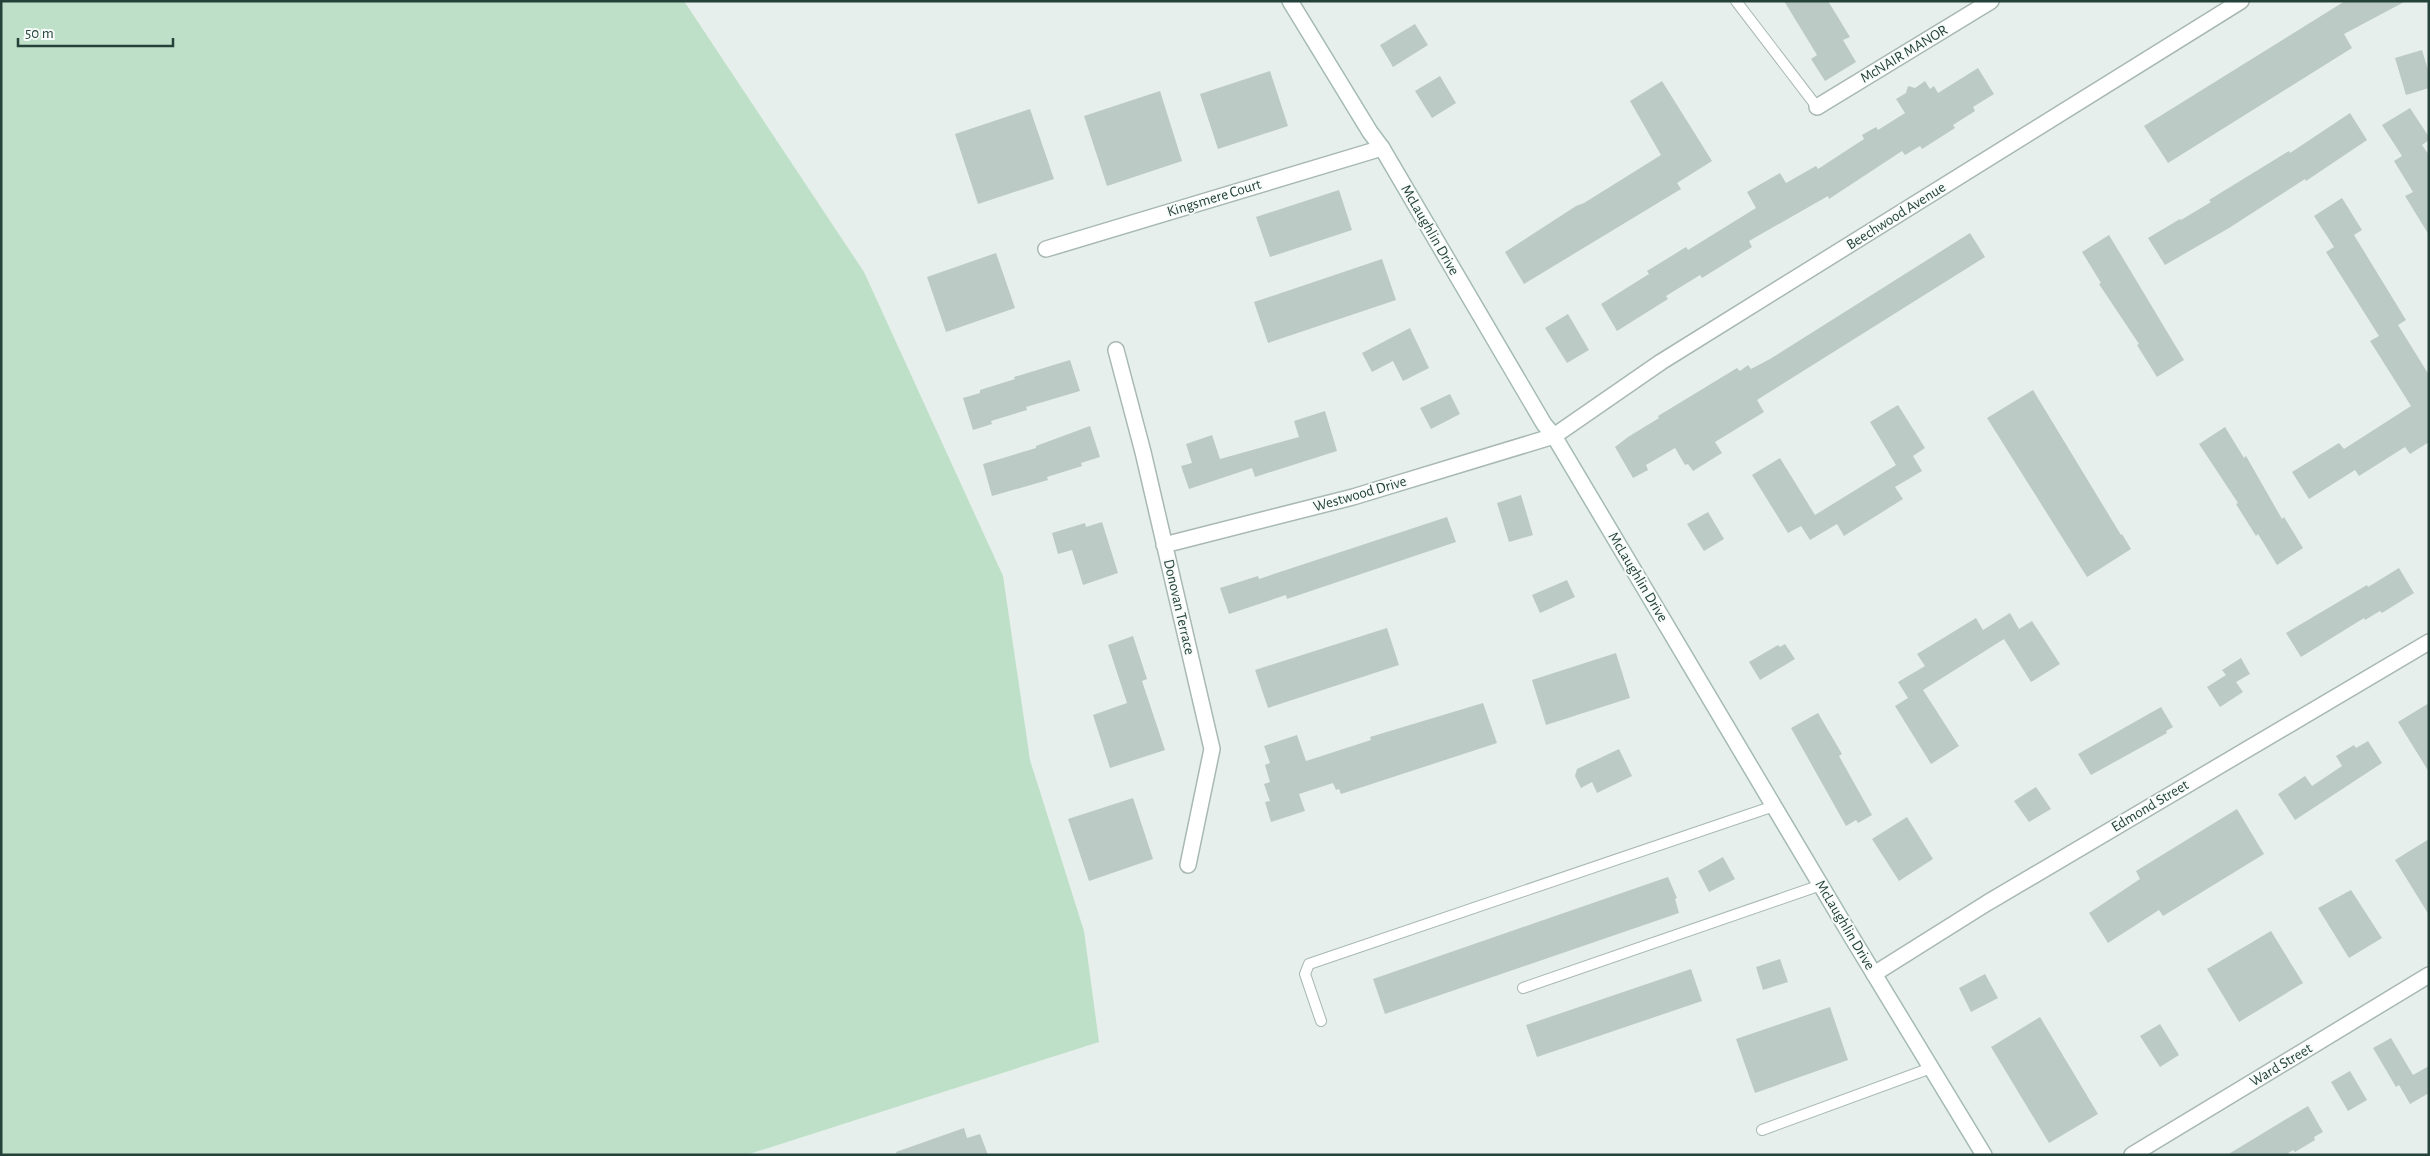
<svg xmlns="http://www.w3.org/2000/svg" width="2430" height="1156" viewBox="0 0 2430 1156" font-family="'Alegreya Sans',sans-serif">
  <style>
    .green { fill: #bfe0c8 }
    .building { fill: #bbcac4 }
    .lines { fill: none; stroke-linecap: round; stroke-linejoin: round }
    .service-casing { stroke: #a8b8b2; stroke-width: 12 }
    .minor-casing { stroke: #a8b8b2; stroke-width: 18 }
    .secondary-casing { stroke: #a4bbb3; stroke-width: 18 }
    .service { stroke: #fff; stroke-width: 10 }
    .minor { stroke: #fff; stroke-width: 15 }
    .secondary { stroke: #fff; stroke-width: 15 }
    .labels { text-anchor: middle; dominant-baseline: central; stroke-width: 4; stroke-linejoin: round; paint-order: stroke }
    .street-label { font-size: 15px; fill: #24423a; stroke: #f7fbf9 }
  </style>
  <rect width="100%" height="100%" fill="#e6efeb"/>
  <path class="green" d="M1,1H684L864,272L1003,576L1030,760L1084,931L1099,1042L746,1155H1Z"/>
  <path class="building" d="M1784,1H1828L1850,37L1843,40L1856,62L1825,81L1811,59L1817,55Z
    M2345,1H2406L2344,34L2352,48L2168,163L2144,126Z
    M1415,24L1428,45L1393,67L1380,45Z
    M2422,50L2429,73V88L2406,95L2395,58Z
    M1978,68L1994,94L1973,107L1975,111L1953,125L1955,128L1922,149L1920,146L1905,155L1902,151L1829,199L1828,196L1749,241L1752,247L1702,278L1700,275L1666,296L1668,299L1617,331L1601,304L1649,274L1647,271L1686,247L1688,250L1756,208L1747,192L1780,173L1786,183L1816,166L1818,169L1864,139L1862,135L1876,127L1878,130L1905,113L1896,99L1906,93L1908,86L1915,88L1925,81L1930,89L1934,86L1938,93Z
    M1270,71L1288,126L1218,149L1200,94Z
    M1440,76L1456,103L1432,118L1415,91Z
    M1662,81L1712,161L1677,183L1681,189L1524,284L1505,252L1576,206L1584,203L1661,155L1630,101Z
    M1160,91L1182,161L1107,186L1084,116Z
    M2410,108L2429,137V140L2422,145L2429,155V235L2405,196L2413,192L2394,161L2402,156L2382,125Z
    M1030,109L1054,179L978,204L955,134Z
    M2350,113L2367,140L2306,181L2305,179L2229,228L2165,265L2148,238L2180,219L2181,220L2211,202L2209,200L2289,151L2290,153Z
    M1339,190L1352,230L1270,257L1256,217Z
    M2342,198L2362,230L2354,235L2406,320L2398,325L2429,375V442L2410,454L2405,447L2359,476L2355,470L2309,499L2292,472L2339,443L2344,449L2411,406L2370,341L2379,336L2326,252L2334,247L2314,216Z
    M1970,233L1985,257L1757,400L1764,412L1715,442L1722,453L1693,471L1688,464L1685,465L1675,448L1646,465L1648,470L1633,478L1615,447L1628,437L1659,418L1658,416L1737,368L1740,371L1748,365L1751,369L1770,359Z
    M2109,235L2184,360L2157,377L2137,345L2139,344L2099,284L2101,283L2082,252Z
    M996,253L1015,308L946,332L927,277Z
    M1382,259L1396,300L1268,343L1254,302Z
    M1568,314L1589,350L1567,363L1545,328Z
    M1410,328L1429,368L1403,381L1393,361L1372,372L1362,353Z
    M1070,360L1080,391L1026,407L1027,410L991,421L992,424L973,430L963,398L980,393V390L1015,379L1014,377Z
    M2033,390L2121,535L2122,534L2131,549L2087,577L1987,418Z
    M1450,394L1460,414L1431,429L1420,408Z
    M1898,405L1925,448L1913,456L1922,471L1895,487L1903,499L1844,536L1837,524L1810,540L1801,526L1788,533L1752,475L1780,458L1815,515L1896,465L1870,422Z
    M1325,411L1337,451L1255,477L1252,468L1189,489L1181,466L1192,463L1186,444L1212,435L1220,459L1299,437L1294,421Z
    M1090,426L1100,457L1081,463L1082,466L1047,477L1048,480L992,496L983,464L1036,448V446Z
    M2225,427L2244,458L2246,456L2282,519L2284,517L2303,548L2277,565L2258,534L2256,536L2236,504L2238,503L2199,444Z
    M1521,495L1533,535L1509,542L1497,503Z
    M1708,512L1724,539L1704,551L1687,524Z
    M1447,517L1456,542L1287,599L1286,595L1229,614L1220,588L1258,576L1259,579Z
    M1102,522L1118,573L1083,585L1072,550L1058,554L1052,533L1085,523L1086,527Z
    M2399,568L2414,593L2382,613L2380,611L2365,620L2364,618L2301,657L2286,633L2367,585L2368,587Z
    M1567,580L1575,597L1540,613L1532,595Z
    M2010,613L2019,629L2032,621L2060,664L2031,682L2004,639L1923,690L1959,746L1931,764L1895,706L1908,698L1898,682L1925,666L1917,654L1976,618L1983,630Z
    M1387,628L1399,665L1268,708L1255,670Z
    M1133,636L1147,679L1142,681L1165,750L1110,768L1093,715L1127,703L1108,645Z
    M1785,644L1795,659L1760,680L1749,662L1778,645L1780,647Z
    M1616,653L1630,698L1546,725L1532,680Z
    M2241,658L2250,674L2236,682L2243,692L2220,707L2207,687L2226,675L2222,670Z
    M1483,703L1497,743L1341,794L1339,789L1336,790L1333,783L1299,794L1305,811L1271,822L1265,802L1270,801L1264,784L1270,782L1265,765L1270,763L1264,746L1297,735L1306,761L1371,740L1370,737Z
    M2429,703V772L2398,722Z
    M2161,707L2173,727L2166,731L2167,733L2091,775L2078,754Z
    M1818,713L1842,754L1839,756L1872,815L1858,823L1856,820L1846,826L1791,728Z
    M2368,741L2382,763L2295,820L2278,794L2305,776L2312,786L2342,766L2336,756L2354,745L2356,748Z
    M1619,749L1632,776L1597,793L1592,782L1581,788L1575,776L1577,769Z
    M2036,787L2051,809L2029,822L2014,801Z
    M1133,798L1153,859L1089,881L1068,819Z
    M2237,809L2264,854L2163,916L2159,910L2108,943L2089,913L2140,879L2136,871Z
    M1907,817L1933,859L1899,881L1872,839Z
    M2429,839V915L2395,860Z
    M1723,857L1735,879L1709,892L1698,871Z
    M1668,877L1677,898L1675,899L1679,913L1385,1014L1373,979Z
    M2351,890L2382,938L2349,958L2318,908Z
    M2271,931L2303,983L2239,1022L2207,969Z
    M1780,959L1788,982L1763,990L1756,967Z
    M1691,969L1702,1001L1537,1057L1526,1025Z
    M1985,974L1998,998L1971,1012L1959,988Z
    M1830,1007L1848,1060L1755,1093L1736,1039Z
    M2040,1017L2098,1114L2049,1143L1991,1047Z
    M2160,1024L2179,1055L2160,1067L2140,1036Z
    M2391,1038L2413,1075L2429,1066V1093L2410,1104L2399,1085L2396,1087L2373,1048Z
    M2350,1071L2367,1100L2348,1111L2331,1082Z
    M2308,1106L2323,1132L2314,1137L2315,1140L2295,1152L2293,1150L2285,1155H2227Z
    M964,1128L967,1138L980,1134L988,1155H897L896,1152Z"/>
  <g class="lines">
    <g class="service-casing">
      <path id="service" d="M1736,1L1817,107
        M1523,988L1821,885
        M1321,1021L1305,974L1309,964L1774,806
        M1762,1130L1931,1068"/>
    </g>
    <g class="minor-casing">
      <path id="minor" d="M1817,107L1991,1
        M1046,249L1382,148
        M1116,350L1143,452L1212,749L1188,865
        M1164,545L1353,497L1554,436L1661,362L2241,1
        M1874,974L1987,903L2429,642
        M2132,1155L2429,975"/>
    </g>
    <g class="secondary-casing">
      <path id="secondary" d="M1290,1L1370,132L1382,148L1544,424L1554,436L1848,931L1984,1155"/>
    </g>
    <use href="#service" class="service"/>
    <use href="#minor" class="minor"/>
    <use href="#secondary" class="secondary"/>
  </g>
  <g class="labels">
    <g class="street-label">
      <text transform="translate(1904 54) rotate(-31)">McNAIR MANOR</text>
      <text transform="translate(1214 198) rotate(-17)">Kingsmere Court</text>
      <text transform="translate(1896 216) rotate(-32)">Beechwood Avenue</text>
      <text transform="translate(1430 230) rotate(60)">McLaughlin Drive</text>
      <text transform="translate(1360 494) rotate(-16)">Westwood Drive</text>
      <text transform="translate(1638 577) rotate(59)">McLaughlin Drive</text>
      <text transform="translate(1179 607) rotate(77)">Donovan Terrace</text>
      <text transform="translate(2150 806) rotate(-31)">Edmond Street</text>
      <text transform="translate(1845 925) rotate(59)">McLaughlin Drive</text>
      <text transform="translate(2281 1065) rotate(-31)">Ward Street</text>
    </g>
  </g>
  <rect width="2430" height="1156" fill="none" stroke="#24423a" stroke-width="5"/>
  <path d="M18 38v8h155v-8" fill="none" stroke="#24423a" stroke-width="2.5"/>
  <text x="25" y="38" font-size="15" fill="#24423a" stroke="#f7fbf9" stroke-width="4" paint-order="stroke">50 m</text>
</svg>
